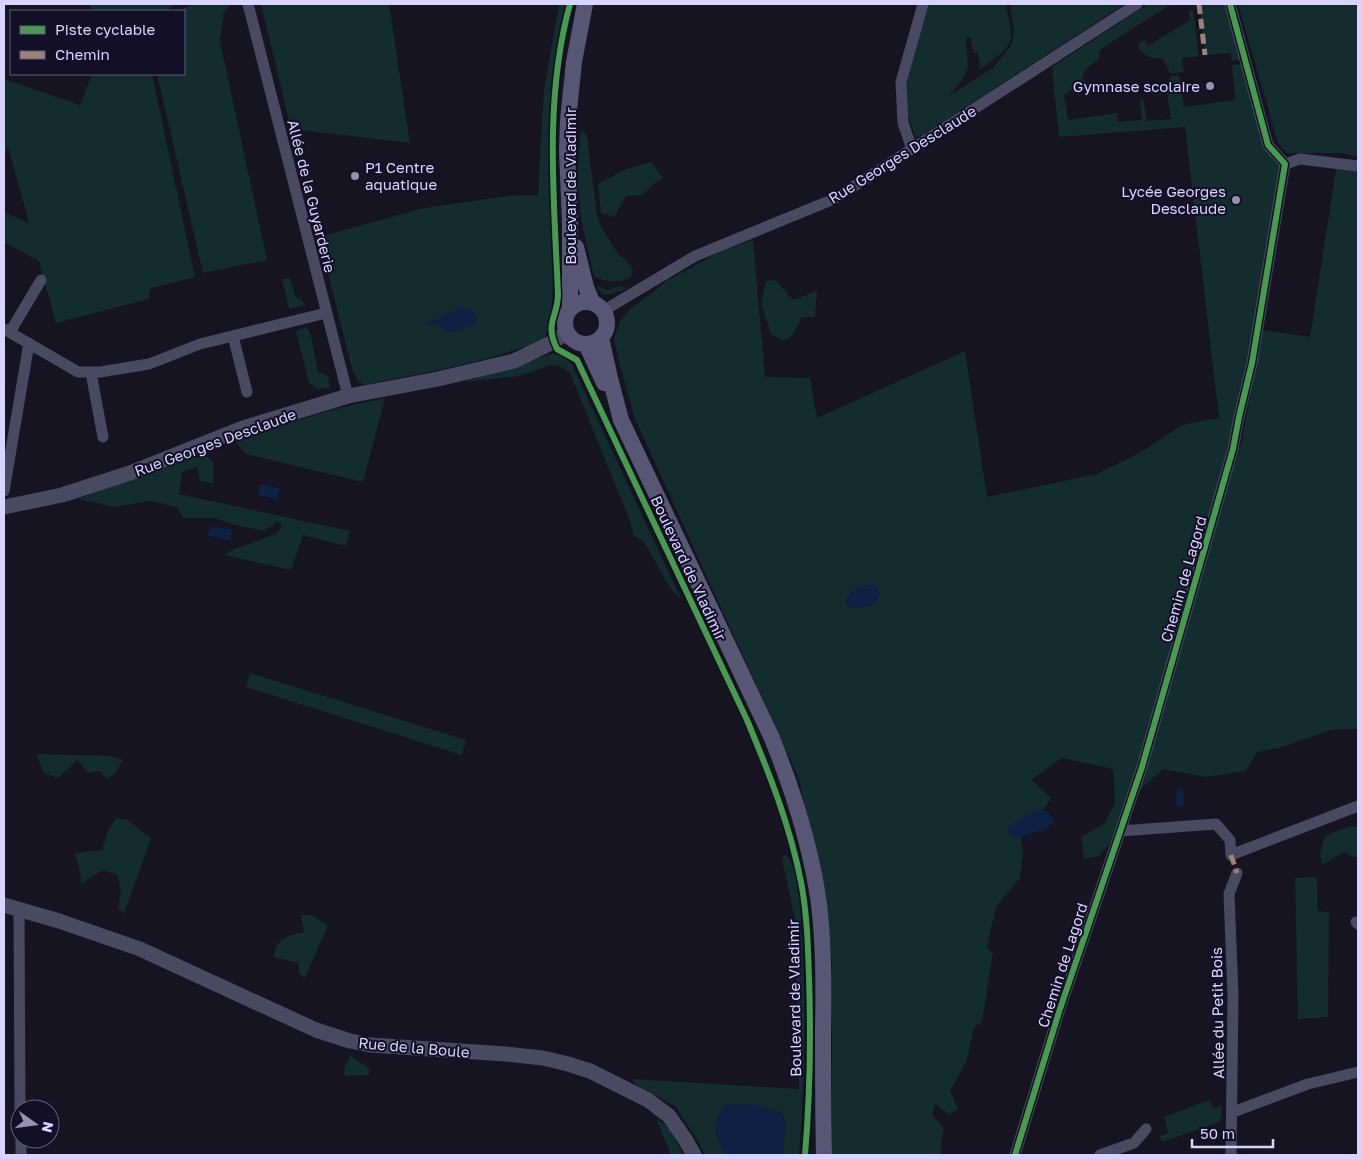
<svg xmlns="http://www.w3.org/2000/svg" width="1362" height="1159" viewBox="0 0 1362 1159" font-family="'Golos Text',sans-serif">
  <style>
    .green { fill: #132c2d }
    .water { fill: #0d2144 }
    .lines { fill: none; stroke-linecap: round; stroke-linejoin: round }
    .minor { stroke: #4a4962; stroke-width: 11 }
    .tertiary { stroke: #4a4962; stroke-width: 15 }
    .secondary { stroke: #575674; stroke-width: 16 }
    .quiet { stroke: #9e8076; stroke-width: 5; stroke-dasharray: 10 5; stroke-linecap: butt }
    .cycleway-casing { stroke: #130f26; stroke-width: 9 }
    .cycleway { stroke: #469c4c; stroke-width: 6 }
    .poi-dot { fill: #9591b1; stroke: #130f26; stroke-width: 2 }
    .labels { text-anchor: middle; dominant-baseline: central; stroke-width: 4; stroke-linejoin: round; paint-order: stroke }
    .poi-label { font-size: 15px; fill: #d9d4ff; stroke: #130f26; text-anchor: end }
    .street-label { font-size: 15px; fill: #d9d4ff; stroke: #130f26 }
  </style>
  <rect width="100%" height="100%" fill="#161421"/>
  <path class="green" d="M89,4H175L167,11H94Z
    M193,4H231L224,12L220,41L267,260L203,273L157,74H184V11H177Z
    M261,4H389L410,143L291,129Z
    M559,4H565L556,63L549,192L553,269L552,304L545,339C487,363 425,372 364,385L358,380L352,369L319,237L424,208L508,196L538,195L544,89Z
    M927,4H1006C1007,12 1012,31 1011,39C1009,49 988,64 980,69L978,53H973L971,38H966L968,68L962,80L949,96L993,68L1012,44L1014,33L1010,4H1125L921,136L915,137L907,111V74Z
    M1148,4H1171L1101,49L1099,53L1100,58L1087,68L1082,77L1084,82L1081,90L1074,93L1069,90L1067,94L1064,95L1068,120L1117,113L1118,122L1142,120L1140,100H1144L1146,121L1171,119L1167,93L1159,95V92L1172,76H1179L1184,107L1235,100L1232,65L1243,64L1268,144L1285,164L1234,465L1242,441L1262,330L1310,337L1337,164L1358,168V729L1331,730L1279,748L1257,752L1246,771L1205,777L1163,769L1141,789L1127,796L1111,842L1099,856L1084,859L1081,837L1105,823L1115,802L1113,769L1062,758L1031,780L1051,798L1044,809H1041L1009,834L1016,838L1021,837L1023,853L1020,878L996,907L987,948L993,953L982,1022L974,1027L967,1060L950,1091L958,1109L949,1115L936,1104L932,1115L944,1128L941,1145V1155H832V962L825,899L799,779L635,419L620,366L614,339L620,321L629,310L668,280L721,251L753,240L765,377L810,378L817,418L965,351L987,497L1097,474L1140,453L1182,425L1219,418L1185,127L1059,137L1052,67Z
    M1199,4H1230L1245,59L1232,61L1231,53L1205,55Z
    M1238,4H1358V157L1342,153H1286L1278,143Z
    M1193,9L1199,56L1182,58L1184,72L1170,73L1163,59L1149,57L1138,49L1139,43L1145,40L1148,46L1190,20L1189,12Z
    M92,74H152L195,277L152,288L150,291L149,299L56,323L39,261L4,242V212L29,223L8,147L4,156V79L80,105Z
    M581,130L587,135L597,215L601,226L617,253L627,261L633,269L631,277C616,284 609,282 594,277L581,219L577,175Z
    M651,162L663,178L653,184L642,195L626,196L614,217L601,213L598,184L627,169Z
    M290,278L295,296L302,300L305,305L289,309L282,279Z
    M775,280L793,300L817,291L815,317H802L792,336L784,341L771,334L761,304L766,281Z
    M597,286L608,290L620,286L628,289L606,295L599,291Z
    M307,327L311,336L318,372L328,376L330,388L319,389L309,383L296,331Z
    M553,353L566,358L572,365L682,601L669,586L644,542L634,536L630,521L570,373L561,367L551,365L519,376L464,382Z
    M385,398L363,482L246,454L233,439L343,407Z
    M195,456H207L214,463L213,483L200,481L197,467L182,472L179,494L350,531L346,546L303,535L291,570L224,555L235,549L276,534L282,526L278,521L264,531L235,525L215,518H183L177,507L150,501L114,507L78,499Z
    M250,673L466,740L462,755L246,687Z
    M36,754L110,756L123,760L115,773L107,779L99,771L88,773L78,760L58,778L44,773Z
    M116,818L127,820L151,838L124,914L118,908L121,893L118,875L103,870L81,884L80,872L75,853L102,850L107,832Z
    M1350,826L1358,827V856L1355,858L1344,852L1322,865L1320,854L1325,836Z
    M786,854C800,871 801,916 802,938C806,1011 805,1083 799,1155H705L698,1141L675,1106L635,1084L632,1079L799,1089L795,920L782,858Z
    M1317,877L1318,911L1329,912L1328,1017L1298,1019L1295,878Z
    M301,915H312L328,926L304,979L299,972L298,963L274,957C276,937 288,936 304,932Z
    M351,1056L370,1069L368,1075L345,1076L344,1067Z
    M1210,1100L1213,1108L1222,1106L1220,1122L1162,1142L1160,1136L1168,1133L1164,1117Z
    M656,1119C671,1126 676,1140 683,1155H671Z"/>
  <path class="water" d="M464,307L473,312L477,318L476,324L456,332L446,331L436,324L425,325L426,323C440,320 449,310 464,307Z
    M260,484L280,488L277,499L258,495Z
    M210,526L232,530L231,540L208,536Z
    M865,585L876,586L880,593L876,603C866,607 855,612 846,605C847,592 854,589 865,585Z
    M1179,787L1184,792V806L1177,807L1176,790H1178Z
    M1041,809L1046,811L1055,822L1043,830L1021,837L1016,838L1009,834L1007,828L1033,812Z
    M726,1104L758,1105L782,1112L786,1123L783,1155H726C713,1135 711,1123 726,1104Z"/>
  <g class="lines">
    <path class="minor" d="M248,4L348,396
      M912,149L903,123L901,82L923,4
      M1285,164L1300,159L1358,166
      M603,311L695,256L834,199L1137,4
      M4,329L78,372H100L149,364L200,344L326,313
      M10,332L41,280
      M233,336L247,392
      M91,373L103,437
      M4,491L29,343
      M1120,831L1216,824L1230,840L1231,855L1358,806
      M19,909L20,1109
      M1356,922L1358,924
      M1233,1112L1308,1084L1358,1072
      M21,1139V1155
      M1015,1155L1059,1012L1142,767L1233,449L1239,417L1252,363L1285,164L1268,145L1230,4
      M1100,1155L1134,1143L1146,1129
      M1231,1155L1233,995L1229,894L1237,873"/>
    <path class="tertiary" d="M4,507L62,495L130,473L243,428L348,396L438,379L514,361L553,342L567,332
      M4,905L59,921L140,949L316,1030L350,1041L370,1045L506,1054L543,1058L568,1064L590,1071L648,1100L669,1116L685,1139L694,1155"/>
    <path class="secondary" d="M576,247L586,287L592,302
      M565 323a21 21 0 1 1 42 0a21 21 0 1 1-42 0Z
      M570,309V223L567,151L568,120L574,62L585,4
      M601,338L610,378L621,420L771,736C793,790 811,846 819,904C824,946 824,988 823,1030C823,1072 823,1113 824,1155
      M586,344L604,383"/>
    <path class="quiet" d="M1199,4L1205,55
      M1231,855L1237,873"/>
    <g class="cycleway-casing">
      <path id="cycleway" d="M570,4C544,99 554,197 558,294C558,318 544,322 557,349L577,360L747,720C769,773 790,825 801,882C807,913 808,945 809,977C811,1036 810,1096 805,1155
        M1015,1155L1059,1012L1142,767L1233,449L1239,417L1252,363L1285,164L1268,145L1230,4"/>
    </g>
    <use href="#cycleway" class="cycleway"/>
  </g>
  <g class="poi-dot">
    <circle cx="1210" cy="86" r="5"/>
    <circle cx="355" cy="176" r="5"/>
    <circle cx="1236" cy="200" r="5"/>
  </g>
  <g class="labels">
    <g class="poi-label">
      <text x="1200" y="86">Gymnase scolaire</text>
      <text x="365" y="167" text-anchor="start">P1 Centre<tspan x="365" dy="17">aquatique</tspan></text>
      <text x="1226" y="191">Lycée Georges<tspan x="1226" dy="17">Desclaude</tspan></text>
    </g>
    <g class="street-label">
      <text transform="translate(902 154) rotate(-32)">Rue Georges Desclaude</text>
      <text transform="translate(570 186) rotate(-90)">Boulevard de Vladimir</text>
      <text transform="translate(312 196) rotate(76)">Allée de la Guyarderie</text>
      <text transform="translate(215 442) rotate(-20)">Rue Georges Desclaude</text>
      <text transform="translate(689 568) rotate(65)">Boulevard de Vladimir</text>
      <text transform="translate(1183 579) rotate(-74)">Chemin de Lagord</text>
      <text transform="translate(1062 965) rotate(-72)">Chemin de Lagord</text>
      <text transform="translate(794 998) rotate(-91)">Boulevard de Vladimir</text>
      <text transform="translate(1217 1013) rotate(-91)">Allée du Petit Bois</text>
      <text transform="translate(414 1047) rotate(5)">Rue de la Boule</text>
    </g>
  </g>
  <rect width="1362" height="1159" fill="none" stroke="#d9d4ff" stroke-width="10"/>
  <rect x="10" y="10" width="175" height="65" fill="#130f26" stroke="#625e7d"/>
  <rect x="20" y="26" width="25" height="8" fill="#469c4c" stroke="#625e7d"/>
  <text x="55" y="35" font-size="15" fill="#d9d4ff">Piste cyclable</text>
  <rect x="20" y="51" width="25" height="8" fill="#9e8076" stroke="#625e7d"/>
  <text x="55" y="60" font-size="15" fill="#d9d4ff">Chemin</text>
  <g transform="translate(35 1124) rotate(104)"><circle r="24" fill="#130f26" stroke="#625e7d"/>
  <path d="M0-4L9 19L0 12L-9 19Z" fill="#9591b1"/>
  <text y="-8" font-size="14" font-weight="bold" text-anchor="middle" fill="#d9d4ff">N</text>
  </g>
  <path d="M1192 1139v8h81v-8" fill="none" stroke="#d9d4ff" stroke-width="2.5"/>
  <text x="1200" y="1139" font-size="15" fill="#d9d4ff" stroke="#130f26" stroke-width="4" paint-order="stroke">50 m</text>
</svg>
